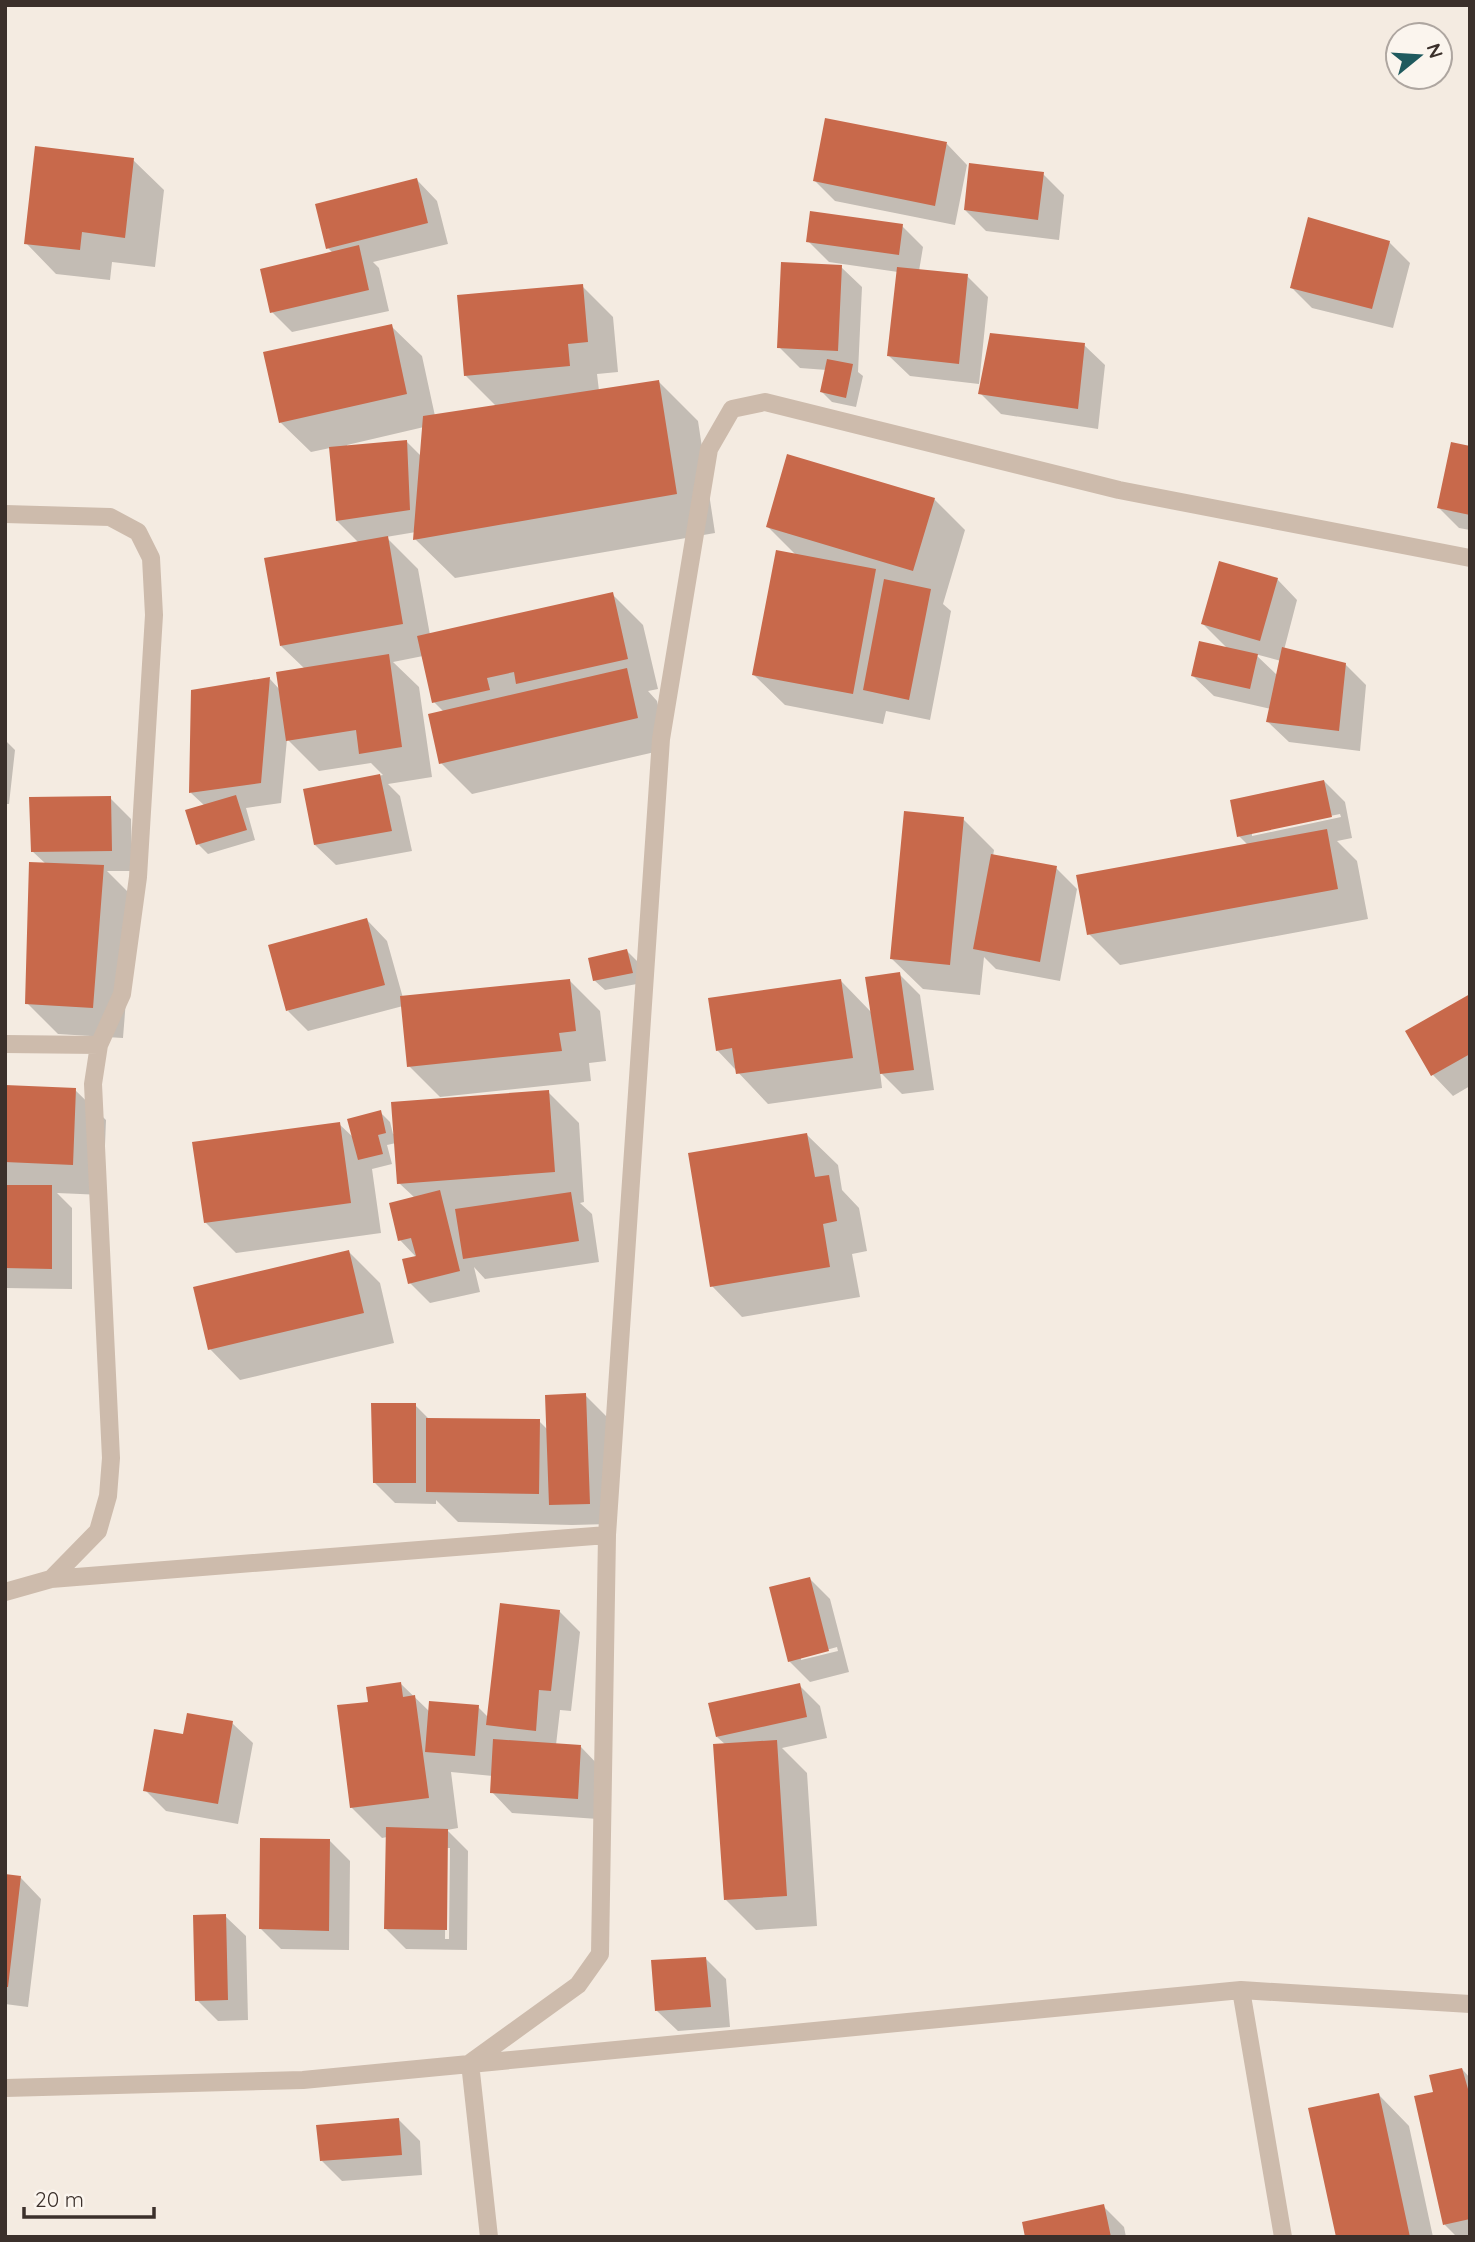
<svg xmlns="http://www.w3.org/2000/svg" width="1475" height="2242" viewBox="0 0 1475 2242" font-family="Quicksand,sans-serif">
  <style>
    .shadow { fill: #0003; fill-rule: evenodd }
    .building { fill: #c8694b }
    .lines { fill: none; stroke-linecap: round; stroke-linejoin: round }
    .minor { stroke: #cdbbac; stroke-width: 18 }
  </style>
  <rect width="100%" height="100%" fill="#f4ebe1"/>
  <path class="shadow" d="M947,144L967,165L955,225L835,201L814,180Z
    M133,160L164,190L155,267L112,262L110,280L56,274L26,243Z
    M1043,174L1064,195L1059,240L986,231L965,210Z
    M417,180L437,201L448,244L373,262L379,268L389,311L292,332L272,312L333,253L328,248Z
    M902,226L923,247L919,271L967,276L988,297L979,384L910,376L889,356L898,272L829,262L808,241Z
    M1389,242L1410,263L1393,328L1312,308L1291,287Z
    M841,267L862,287L858,372L863,376L856,407L832,402L822,392L827,370L800,368L779,347Z
    M582,286L613,317L618,372L597,374L599,391L659,382L698,421L715,533L455,578L415,539L416,532L386,537L418,569L430,635L612,594L643,625L658,689L648,691L657,701L668,749L472,794L441,763L444,712L434,702L423,656L393,662L419,687L432,777L388,784L400,796L412,851L336,865L315,845L305,790L383,775L371,763L319,771L287,739L281,803L246,808L255,840L208,854L198,844L205,806L191,793L270,679L280,690L305,669L281,646L359,543L337,521L330,448L311,452L280,422L391,326L422,356L435,416L496,406L465,375ZM424,427L422,457L407,442L347,447V445Z
    M1084,345L1105,365L1098,429L1001,414L980,393Z
    M1470,448V530L1459,528L1438,507Z
    M934,499L965,530L943,604L951,611L930,720L886,711L883,724L785,705L754,675L796,555L768,527Z
    M1277,579L1297,600L1284,650L1345,664L1366,685L1360,751L1289,742L1268,722L1271,709L1214,696L1193,676L1228,649L1203,624ZM1255,654L1281,661L1278,676Z
    M5,740L15,750L9,804H5Z
    M1324,781L1345,802L1352,838L1337,841L1357,861L1368,919L1120,965L1089,934L1248,845L1239,836ZM1340,814L1341,817L1252,836V832Z
    M110,798L131,819L132,871H107L134,898L123,1038L58,1034L27,1003L46,864L32,851Z
    M963,819L994,850L993,856L1056,868L1077,889L1060,981L996,969L984,957L980,995L923,989L892,959Z
    M367,920L387,941L403,998L570,981L600,1011L606,1061L589,1063L591,1081L440,1097L409,1066L403,1006L308,1031L288,1011Z
    M627,951L637,961L642,983L605,990L594,980Z
    M899,974L920,995L934,1090L902,1094L880,1072L882,1088L768,1104L717,1050L841,981L872,1013Z
    M1470,996V1086L1453,1096L1433,1075Z
    M5,1087L75,1090L106,1120L103,1195L57,1193L72,1208V1289L5,1288Z
    M548,1092L579,1123L584,1202L580,1203L592,1214L599,1262L485,1279L474,1267L480,1292L430,1303L410,1283L417,1258L400,1240L415,1198L399,1183L396,1143L387,1145L392,1164L372,1169L381,1233L236,1253L205,1222L339,1124L354,1138L380,1112L390,1122L393,1134L395,1133Z
    M807,1135L838,1165L842,1190L859,1208L867,1251L852,1254L860,1297L742,1317L712,1286Z
    M349,1252L380,1283L394,1343L240,1380L210,1349Z
    M585,1395L606,1416L610,1524L572,1525L458,1522L436,1500V1504L395,1503L375,1483L415,1405L430,1420L539,1421L548,1430Z
    M810,1579L830,1599L849,1672L810,1682L789,1661ZM837,1647L838,1651L801,1660V1657Z
    M559,1611L580,1632L571,1711L560,1710L556,1745L581,1747L601,1768L598,1819L512,1813L492,1792L493,1776L451,1772L458,1828L447,1830L468,1851L467,1950L406,1949L385,1928L387,1837L382,1838L351,1807L370,1703L401,1684L430,1712L478,1707L489,1718ZM446,1848H450L449,1939H445Z
    M799,1685L820,1706L827,1738L782,1748L807,1773L817,1926L756,1930L725,1899L726,1745L717,1737Z
    M232,1723L253,1743L238,1824L166,1811L145,1790L185,1736Z
    M330,1841L350,1861L349,1950L281,1949L260,1928Z
    M5,1876L21,1878L41,1899L28,2007L5,2004Z
    M225,1916L246,1936L248,2020L218,2021L197,2000Z
    M705,1958L726,1979L730,2027L678,2031L657,2011Z
    M1462,2069L1470,2078V2237H1457L1445,2225L1435,2093Z
    M1379,2095L1409,2126L1433,2237H1338Z
    M399,2120L420,2141L422,2175L342,2181L322,2161Z
    M1103,2206L1124,2227L1126,2237H1027Z"/>
  <path class="building" d="M825,118L947,142L935,206L813,181Z
    M35,146L134,158L125,238L82,232L80,250L24,244Z
    M969,163L1044,172L1038,220L964,210Z
    M417,178L428,223L326,249L315,204Z
    M810,211L903,224L899,255L806,242Z
    M1308,217L1390,241L1372,309L1290,288Z
    M359,245L369,290L270,313L260,269Z
    M781,262L842,265L838,351L777,348Z
    M897,267L968,274L959,364L887,356Z
    M583,284L588,342L568,344L570,366L464,376L457,295Z
    M392,324L407,394L279,423L263,352Z
    M990,333L1085,343L1078,409L978,394Z
    M827,359L853,364L846,398L820,392Z
    M659,380L677,494L413,540L423,416Z
    M407,440L410,510L336,521L329,447Z
    M1451,442L1470,446V515L1437,508Z
    M787,454L935,498L913,571L766,527Z
    M388,536L403,624L280,646L264,558Z
    M776,550L876,569L853,694L752,675Z
    M1219,561L1278,578L1260,641L1201,624Z
    M884,579L931,589L909,700L863,690Z
    M613,592L628,659L516,684L514,672L487,678L490,690L432,703L417,636Z
    M1199,641L1258,654L1250,689L1191,676Z
    M1282,647L1346,663L1339,731L1266,722Z
    M389,654L402,747L359,754L356,730L286,741L276,672Z
    M627,668L638,718L439,764L428,714Z
    M270,677L261,783L189,793L191,690Z
    M380,774L392,831L314,845L303,789Z
    M1324,780L1332,817L1237,837L1230,800Z
    M236,795L247,830L196,845L185,810Z
    M111,796L112,851L31,852L29,797Z
    M904,811L964,817L950,965L890,959Z
    M1327,829L1338,889L1087,935L1076,875Z
    M991,854L1057,866L1040,962L973,949Z
    M29,862L104,865L93,1008L25,1004Z
    M367,918L385,985L286,1011L268,945Z
    M627,949L633,973L593,981L588,958Z
    M900,972L914,1070L880,1074L865,977Z
    M570,979L576,1031L559,1033L562,1051L407,1067L400,996Z
    M841,979L853,1058L736,1074L732,1048L716,1051L708,998Z
    M1470,994V1054L1431,1076L1405,1031Z
    M5,1085L76,1088L73,1165L5,1162Z
    M549,1090L555,1172L397,1184L391,1102Z
    M381,1110L386,1133L378,1135L383,1154L358,1160L347,1119Z
    M340,1122L351,1203L204,1223L192,1142Z
    M807,1133L815,1177L829,1175L837,1221L823,1224L830,1267L710,1287L688,1153Z
    M5,1185H52V1269L5,1268Z
    M440,1190L460,1271L408,1284L402,1259L416,1256L411,1238L398,1241L389,1203Z
    M571,1192L579,1241L463,1259L455,1209Z
    M349,1250L364,1313L208,1350L193,1287Z
    M586,1393L590,1504L549,1505L545,1395Z
    M371,1403H416V1483H373Z
    M426,1418L540,1419L539,1494L426,1492Z
    M810,1577L829,1651L788,1662L769,1587Z
    M500,1603L560,1610L551,1691L539,1690L536,1731L486,1725Z
    M401,1682L403,1697L415,1695L429,1798L350,1808L337,1705L368,1702L366,1687Z
    M800,1683L807,1717L716,1737L708,1703Z
    M429,1701L479,1705L475,1756L425,1752Z
    M187,1713L233,1721L218,1804L143,1791L154,1729L183,1734Z
    M493,1739L581,1745L578,1799L490,1793Z
    M777,1740L787,1896L724,1900L713,1744Z
    M386,1827L448,1829L447,1930L384,1929Z
    M260,1838L330,1839L329,1931L259,1929Z
    M5,1874L21,1876L8,1987H5Z
    M226,1914L228,2000L195,2001L193,1915Z
    M706,1957L711,2007L655,2011L651,1960Z
    M1462,2068L1470,2096V2219L1443,2225L1414,2096L1433,2092L1429,2075Z
    M1379,2093L1410,2237H1336L1308,2108Z
    M399,2118L402,2155L320,2161L316,2125Z
    M1104,2204L1111,2237H1025L1022,2222Z"/>
  <g class="lines">
    <path class="minor" d="M5,514L110,517L138,532L151,558L154,615L138,877L122,994L99,1045L93,1084L111,1458L108,1496L98,1531L51,1579L5,1592
      M5,1044L99,1045
      M51,1579L607,1535
      M1241,1990L1283,2237
      M5,2088L303,2080L1241,1990L1470,2004
      M489,2237L470,2063L578,1985L600,1954L607,1535L661,739L709,449L732,409L765,402L1119,490L1470,558"/>
  </g>
  <rect width="1475" height="2242" fill="none" stroke="#3b302b" stroke-width="14"/>
  <g transform="translate(1419 56) rotate(72)"><circle r="33" fill="#fbf5ee" stroke="#aea6a0" stroke-width="2"/>
  <path d="M0-5L12 26L0 18L-12 26Z" fill="#1f5a5e"/>
  <text y="-10" font-size="19" font-weight="bold" text-anchor="middle" fill="#3b302b">N</text>
  </g>
  <path d="M24 2207v10h130v-10" fill="none" stroke="#3b302b" stroke-width="3.5"/>
  <text x="35" y="2207" font-size="21" fill="#3b302b" stroke="#fbf5ee" stroke-width="5" paint-order="stroke">20 m</text>
</svg>
